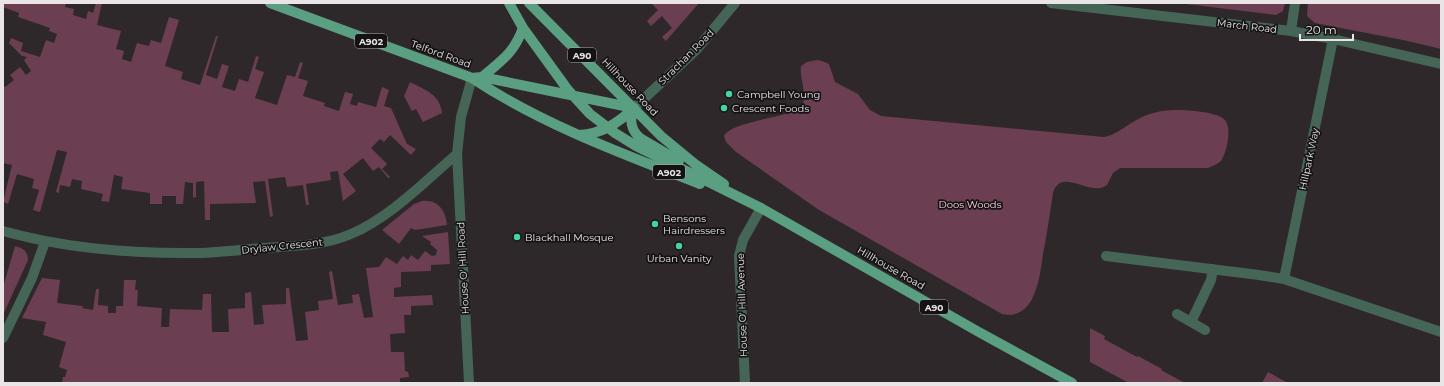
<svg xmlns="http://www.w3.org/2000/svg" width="1444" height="386" viewBox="0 0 1444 386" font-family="Montserrat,sans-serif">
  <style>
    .green { fill: #6b3e51 }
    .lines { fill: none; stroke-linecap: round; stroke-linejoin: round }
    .street { stroke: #456557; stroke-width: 10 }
    .primary { stroke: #5b9f83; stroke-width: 10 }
    .poi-dot { fill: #42d4a1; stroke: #151213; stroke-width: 1.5 }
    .labels { text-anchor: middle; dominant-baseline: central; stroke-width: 3.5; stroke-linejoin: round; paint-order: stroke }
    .shield { fill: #151213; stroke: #a9a6a7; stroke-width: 1 }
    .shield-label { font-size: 9px; font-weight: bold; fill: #e9e5e6 }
    .street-label { font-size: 10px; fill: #e9e5e6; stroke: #151213 }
    .poi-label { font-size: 10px; fill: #e9e5e6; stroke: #151213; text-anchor: start }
    .park-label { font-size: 10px; fill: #fbd2e2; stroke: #151213 }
  </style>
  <rect width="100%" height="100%" fill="#2f282a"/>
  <path class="green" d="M3,3H66L65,7L74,9L73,15L86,19L88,11L93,13L96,3H102L97,25L121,31L116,49L124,51L122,59L131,62L137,43L149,46L151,40L161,43L169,17L179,20L165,66L183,72L181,79L200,85L216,36H218L206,75L217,79L222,64L229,66L222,87L235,91L239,79L248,82L256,56L259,57L255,69L264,72L255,98L277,105L287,75L295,77L300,62L303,63L298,78L308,81L303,96L325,103L324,106L339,111L345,92L353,94L350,104L357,106L358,102L376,107L382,87L389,90L384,106L391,108L407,144L416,149L411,155L390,135L384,142L380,139L371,148L387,164L382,169L390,177L388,178L379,167L373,171L363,158L343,174L356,191L343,201L338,171L330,172L331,180L306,184L309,205H306L303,185L287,187L285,177L268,179L273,216L270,217L265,181L253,182L256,203L210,204V220H205L204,181L196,182V197L193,198V183L185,182L183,204H176V196H162V204H150V193L121,189L123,177L114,175L109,202L101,201L103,194L81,189L82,181L72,179L70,187L60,185L59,193L56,192L67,152L57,150L40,212L33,210L39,190L32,188L34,179L17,174L8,204L3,202L12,165L3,163V85L5,87L14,80L10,75L20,67L26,75L31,71L24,60L27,57L22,56L9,43L11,38L23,43L21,51L40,57L46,40L54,43L57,34L49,31L50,28L18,17L19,13L3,7Z
    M651,3H699L666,41L662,37L672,28L662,16L651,26L647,21L658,10Z
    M1178,3H1285L1283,11L1276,15Z
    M1308,3H1441V49L1408,41L1315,23L1307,16Z
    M817,60L822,61L829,64L835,82L858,94L870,110L881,116L1104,137C1115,135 1123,128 1133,122C1147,113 1161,110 1177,110C1188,110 1218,112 1225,120C1232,128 1227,152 1221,161C1218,164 1212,166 1208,168H1120L1113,173L1107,185C1091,198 1061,166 1053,193C1050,213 1047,234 1043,254C1041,269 1039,285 1032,299C1026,311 1015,317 1002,314L819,210L736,152L726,142L724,136C731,120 795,118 802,105C808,95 799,77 801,66L807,62Z
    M410,82C425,90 440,94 442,113L423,122L416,109L412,111L404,96Z
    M422,201C438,199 446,211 447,225L415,230L411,228L399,244L382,230L414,204Z
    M448,232L450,264L431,265V271L401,272V287L394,288V297L432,295L433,305L411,306V315H404L405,333L390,334L391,352H404L405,371L408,372L409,377L400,378V383H62L63,377H65L67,370L59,367L66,342L43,335L46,322L22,318L42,278L60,280L57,303L83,306L82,308L93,310L96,289H99L98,305L108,306V313H116V306H123L124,280H136L135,290H138L137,306L162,308L161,327H169L170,309L202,310L203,294H211L212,332H229L228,309L245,308V293L251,292L254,325L264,324L262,305L286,304V288H289L296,341L308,340L305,312L319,310L318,301L333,299L329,272L332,271L338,305L353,303L352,295L359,294L364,318L373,317L366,268L379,267L386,257L397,264L403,256L408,260L411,255L418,260L425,251L432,256L436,255L437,250L430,244L431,242L422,236Z
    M15,246C23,248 28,251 28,260L3,315V287Z
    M1090,328L1105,336L1104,339L1137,357L1138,356L1162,369L1161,370L1185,383H1129L1090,362Z
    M1268,372L1286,382V383H1262Z"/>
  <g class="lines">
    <path class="street" d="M1051,3L1291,31L1333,39L1441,64
      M1291,31L1295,3
      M634,108L697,49L735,3
      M457,154L469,383
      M3,231C67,249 135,254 201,253C221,252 242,250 262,248C292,246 323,246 351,234C391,217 425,181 457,154L461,117L472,78
      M1106,256L1259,275L1284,279L1441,332
      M1284,279L1333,39
      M1177,314L1205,330
      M1191,322L1211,280L1213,269
      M3,338L32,278L45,242
      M745,383L739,256L743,240L761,208"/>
    <path class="primary" d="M270,3L472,78L482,77L634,108
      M509,3L523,28L568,90L590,114L615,133L636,146L761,208L977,331L1072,383
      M529,3L661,136L695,164L724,184
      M482,77C502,60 514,53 523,28
      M472,78C541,124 623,154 700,184
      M634,108C629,119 631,130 640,138L679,161
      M579,135C602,134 618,123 634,108"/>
  </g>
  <g class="poi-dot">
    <circle cx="729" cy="94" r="4"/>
    <circle cx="724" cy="108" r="4"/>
    <circle cx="655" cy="224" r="4"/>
    <circle cx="517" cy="237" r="4"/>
    <circle cx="679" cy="246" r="4"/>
  </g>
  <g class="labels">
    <g class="shield">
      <rect x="355" y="34" width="32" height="14" rx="3"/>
      <rect x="568" y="48" width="28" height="14" rx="3"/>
      <rect x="653" y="165" width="32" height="14" rx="3"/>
      <rect x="920" y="300" width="28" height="14" rx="3"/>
    </g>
    <g class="shield-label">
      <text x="371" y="41">A902</text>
      <text x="582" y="55">A90</text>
      <text x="669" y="172">A902</text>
      <text x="934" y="307">A90</text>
    </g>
    <g class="street-label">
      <text transform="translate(1247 26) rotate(7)">March Road</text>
      <text transform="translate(441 54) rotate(20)">Telford Road</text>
      <text transform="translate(686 57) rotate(-45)">Strachan Road</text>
      <text transform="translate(630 87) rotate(46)">Hillhouse Road</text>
      <text transform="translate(1309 159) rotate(-78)">Hillpark Way</text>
      <text transform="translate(282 246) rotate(-6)">Drylaw Crescent</text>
      <text transform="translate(463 268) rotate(-93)">House O' Hill Road</text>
      <text transform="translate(891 268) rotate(30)">Hillhouse Road</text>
      <text transform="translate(742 305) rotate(-92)">House O' Hill Avenue</text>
    </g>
    <g class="poi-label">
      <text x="737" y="94">Campbell Young</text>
      <text x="732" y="108">Crescent Foods</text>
      <text x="663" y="218">Bensons<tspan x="663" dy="12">Hairdressers</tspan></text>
      <text x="525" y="237">Blackhall Mosque</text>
      <text x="679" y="258" text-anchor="middle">Urban Vanity</text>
    </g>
    <g class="park-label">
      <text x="970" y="204">Doos Woods</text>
    </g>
  </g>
  <rect width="1444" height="386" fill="none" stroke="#e9e5e6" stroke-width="8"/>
  <path d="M1300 34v6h53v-6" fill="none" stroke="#e9e5e6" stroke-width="2"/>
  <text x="1306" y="34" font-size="12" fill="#e9e5e6" stroke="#151213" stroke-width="3" paint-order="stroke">20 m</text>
</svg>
